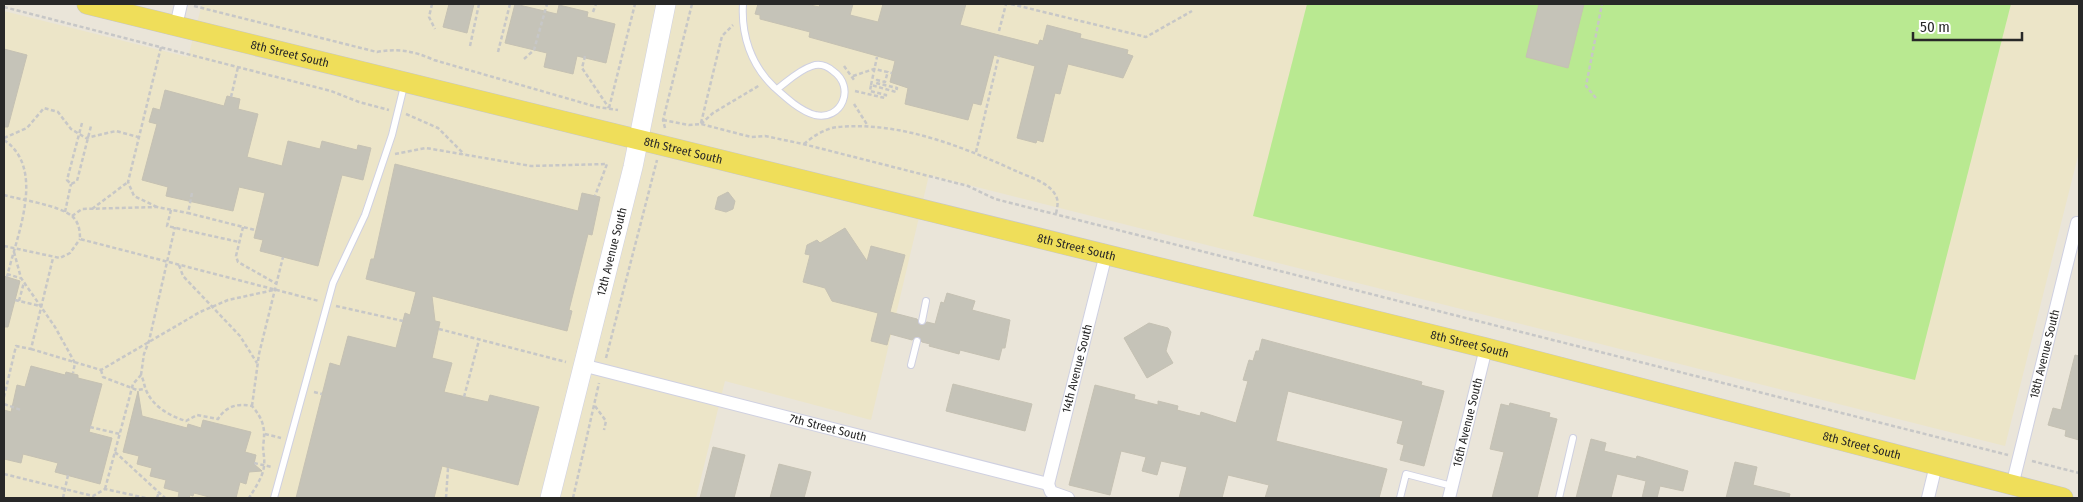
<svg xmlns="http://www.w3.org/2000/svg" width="2083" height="502" viewBox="0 0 2083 502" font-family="'Fira Sans Condensed',sans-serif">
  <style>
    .education { fill: #ece5c8 }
    .pitch { fill: #b9e991 }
    .building { fill: #c5c3b8; stroke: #c5c1b3 }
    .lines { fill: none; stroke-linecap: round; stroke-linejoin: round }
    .lane-casing { stroke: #cfd0e1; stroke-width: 8 }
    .street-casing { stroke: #cfd0e1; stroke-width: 14 }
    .secondary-casing { stroke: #cfd0e1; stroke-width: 20 }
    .primary-casing { stroke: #c7c7c7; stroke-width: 21 }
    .path { stroke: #c7c7c7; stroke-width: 2.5; stroke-dasharray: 4 2.5; stroke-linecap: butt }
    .lane { stroke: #fff; stroke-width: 6 }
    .street { stroke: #fff; stroke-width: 12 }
    .secondary { stroke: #fff; stroke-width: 19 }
    .primary { stroke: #efde5a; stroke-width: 20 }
    .labels { text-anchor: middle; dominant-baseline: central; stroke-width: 5; stroke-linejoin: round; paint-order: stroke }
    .street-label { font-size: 12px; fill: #282828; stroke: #fff }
  </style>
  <rect width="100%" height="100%" fill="#eae5d9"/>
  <path class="education" d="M202,4H2079V152L2005,446L929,175L871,420L725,381L696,498H4V11L188,57Z"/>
  <path class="pitch" d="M1307,4H2011L1915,380L1253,216Z"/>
  <path class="building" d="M449,4H474L467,33L443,27Z
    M515,4L557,14L559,5L588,12L587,17L615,24L606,63L577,56L573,74L544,67L547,53L505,43Z
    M758,4H806L819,7L820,4H853L850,15L878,22L883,4H966L960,25L1038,45L1040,40L1043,41L1047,25L1081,34L1080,38L1128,50L1127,54L1133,56L1123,78L1068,64L1060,94L1055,93L1043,142L1037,140L1036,143L1017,138L1035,66L994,55L981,105L973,103L968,120L905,104L908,88L890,82L895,61L809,37L810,32L760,19V15L755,14Z
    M1539,4H1584L1568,68L1526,57Z
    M4,49L27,55L8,127H4Z
    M165,90L224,106L227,96L240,99L238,109L258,114L247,157L282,166L288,141L320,149L322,141L357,150L358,145L371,148L363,180L342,175L318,266L260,251L263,240L254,238L265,193L239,187L233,211L166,196L168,187L142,180L157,124L149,122L153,108L160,110Z
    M395,164L578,211L582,193L600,197L592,235L588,234L569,310L572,311L567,331L432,296L435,321L440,322L432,358L452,363L444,392L488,402L490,395L539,407L518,485L442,466L434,498H296L330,363L340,366L348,336L396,348L405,313L410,315L416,292L366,279L371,259H374Z
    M728,192L735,201L733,209L726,212L715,209L718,197Z
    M845,228L867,261L871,246L905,255L890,312L917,319L921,326L927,322L935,324L941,302L944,303L947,293L975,301L972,310L1010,320L1005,348H1002L999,360L960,350L959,354L929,346L930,344L922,342L918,336L912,340L890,334L887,345L871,341L878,313L832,301L825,288L803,282L810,255L805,254L807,245L817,240L820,243Z
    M4,276L20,281L8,327H4Z
    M1149,323L1168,328L1171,332L1166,351L1173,363L1147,378L1124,338Z
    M1262,339L1422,382L1421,385L1444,391L1424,466L1400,460L1404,445L1397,443L1403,421L1288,391L1276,441L1387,469L1379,498H1265L1269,485L1228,475L1222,498H1179L1187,467L1161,461L1157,475L1142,471L1146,457L1121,451L1110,495L1069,485L1095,385L1135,395L1134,399L1158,405V401L1178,406L1177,410L1200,416L1201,412L1236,423L1248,381L1243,380L1249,360L1253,361L1256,351H1259Z
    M2075,355L2079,356V440L2065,436L2066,430L2048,425L2053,408L2061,410Z
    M31,366L65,375L66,372L78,375V378L102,384L89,432L112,438L100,484L55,472L58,463L23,454L21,463L4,459V410L11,412L17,385L25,387Z
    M953,384L1032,404L1025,431L946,411Z
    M138,391L142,416L187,428L188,424L201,428L203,420L251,432L245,452L256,455L254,464L262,471L249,472L246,484L240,482L236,498H213L194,493L193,496L190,495L189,498H178L179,492L164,488L166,480L150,476L152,468L137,464L139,456L123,452Z
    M1510,403L1550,413L1549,417L1557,419L1537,498H1492L1504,452L1490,449L1501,404L1509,406Z
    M1591,439L1606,443L1604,451L1636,459L1637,456L1688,471L1683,491L1660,486L1657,498H1642L1646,481L1617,474L1611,498H1576Z
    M713,447L745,455L734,498H700Z
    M1735,462L1757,467L1753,485L1790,494L1789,498H1726Z
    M779,464L811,472L804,498H770Z"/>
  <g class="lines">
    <g class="lane-casing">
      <path id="lane" d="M743,4C741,35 751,65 774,87C785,97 800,111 815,115C842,121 856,87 833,71C827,66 820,63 812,66C799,70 788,81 777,89
        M922,321L926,301
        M911,365L917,341
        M274,498L333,283L365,215L392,135L404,86
        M1400,498L1406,474L1452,486
        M1559,498L1573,438"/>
    </g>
    <g class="street-casing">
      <g id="street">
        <path d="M176,26L181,4"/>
        <path id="s1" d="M582,365L1048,484"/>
        <path id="s2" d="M1048,484L1106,254"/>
        <path d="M1048,484L1051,492L1068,498"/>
        <path id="s3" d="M2012,486L2077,223H2079"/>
        <path id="s4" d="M1449,498L1486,348"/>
        <path d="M1928,498L1936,465"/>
      </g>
    </g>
    <g class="secondary-casing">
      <g id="secondary">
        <path id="s5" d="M550,498L633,167L666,4"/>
      </g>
    </g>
    <g class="primary-casing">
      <g id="primary">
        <path id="s6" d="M87,4L1486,348L2063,498"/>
      </g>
    </g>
    <path class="path" d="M432,4L429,17L435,29
      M1011,4L1146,37L1192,11
      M194,6L377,52C398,48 414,51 434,60L597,107L618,110
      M4,7L331,91L359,102L389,110
      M593,12L596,4
      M999,31L1006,4
      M470,46L479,4
      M498,52L510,4
      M585,56L582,68L609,108
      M524,59L534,50L547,4
      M844,66L854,80
      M853,76L874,69L892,73
      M871,85L877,57
      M855,91L885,98L886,95L870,91L871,85L896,92L897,88L876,83L877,80L885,82L888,71
      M231,97L238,67
      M1596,98L1586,86L1602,4
      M854,104L868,126
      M609,108L635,4
      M406,114L438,128L464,154
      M663,120L689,125L701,124L751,137L765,136L803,144L968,186L995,199L2008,455
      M82,123L67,180L71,184L77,181L91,126
      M701,123L722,36L733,25
      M701,124L713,113L760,85
      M665,128L663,120L692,4
      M4,138L27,128L44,108L58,112L71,129L86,138L116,131L138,137
      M4,140C47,169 16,237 7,277
      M804,144C813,136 826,128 838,127C899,121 964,147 1018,172C1030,177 1050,183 1056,196C1059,202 1057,208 1056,214
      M976,152L999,55
      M395,154L426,148L531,166L607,164L595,196
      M192,193L188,213L255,230
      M4,195C21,200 60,205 73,217C79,223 80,231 80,239L319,301
      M157,207L134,196L128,182L161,47
      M92,209L128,182
      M171,210L167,226L239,242
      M65,212L71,184
      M72,216L82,209L157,207L188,213
      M243,227L236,256L238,262L277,284
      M4,246L60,258L70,253L80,239
      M14,252L21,278L55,327L75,363L73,373
      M179,265L183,276L240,336L257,363
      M7,274L20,278
      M15,300L40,306
      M19,301L24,282
      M336,306L403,321
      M439,329L566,362
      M31,349L101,370L200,312L228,300L274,290
      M606,358L657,160
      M101,370L103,377L137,390L145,389
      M141,375L144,354L149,341L175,227
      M314,392L322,394
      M4,397L16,346L31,349L53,258
      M464,397L479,340
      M4,404L21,410
      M252,406L259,354L283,257
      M595,406L606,421L604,430
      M90,427L120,434
      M265,434L281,438
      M115,452L165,498
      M2032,461L2079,473
      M254,463L272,467
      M4,474L93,496L105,489L146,498
      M105,489L133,384L141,375C144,381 144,385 146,390C153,407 170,416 186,421L197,415L218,419C226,406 238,403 252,406C263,419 266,428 263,446C263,452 265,459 264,466C263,477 255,488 249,498
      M63,498L68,475
      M157,498L159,492
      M446,498L448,468
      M573,498L599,383"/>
    <use href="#lane" class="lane"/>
    <use href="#street" class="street"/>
    <use href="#secondary" class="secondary"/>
    <use href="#primary" class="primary"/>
  </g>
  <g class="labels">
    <g class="street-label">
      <text stroke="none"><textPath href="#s6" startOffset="209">8th Street South</textPath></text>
      <text stroke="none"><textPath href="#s6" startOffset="614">8th Street South</textPath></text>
      <text stroke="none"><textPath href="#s6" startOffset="1019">8th Street South</textPath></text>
      <text stroke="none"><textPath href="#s5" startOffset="254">12th Avenue South</textPath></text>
      <text stroke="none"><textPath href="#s6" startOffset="1424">8th Street South</textPath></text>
      <text stroke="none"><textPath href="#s3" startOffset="136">18th Avenue South</textPath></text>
      <text stroke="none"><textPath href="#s2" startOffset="119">14th Avenue South</textPath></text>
      <text stroke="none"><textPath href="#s4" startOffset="78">16th Avenue South</textPath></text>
      <text stroke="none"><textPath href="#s1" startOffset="254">7th Street South</textPath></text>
      <text stroke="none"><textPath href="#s6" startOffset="1829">8th Street South</textPath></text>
    </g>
  </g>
  <rect width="2083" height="502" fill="none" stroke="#282828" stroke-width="10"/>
  <path d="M1913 32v8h109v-8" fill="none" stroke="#282828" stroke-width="2.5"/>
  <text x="1920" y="32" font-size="15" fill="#282828" stroke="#ffffff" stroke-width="4" paint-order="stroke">50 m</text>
</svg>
